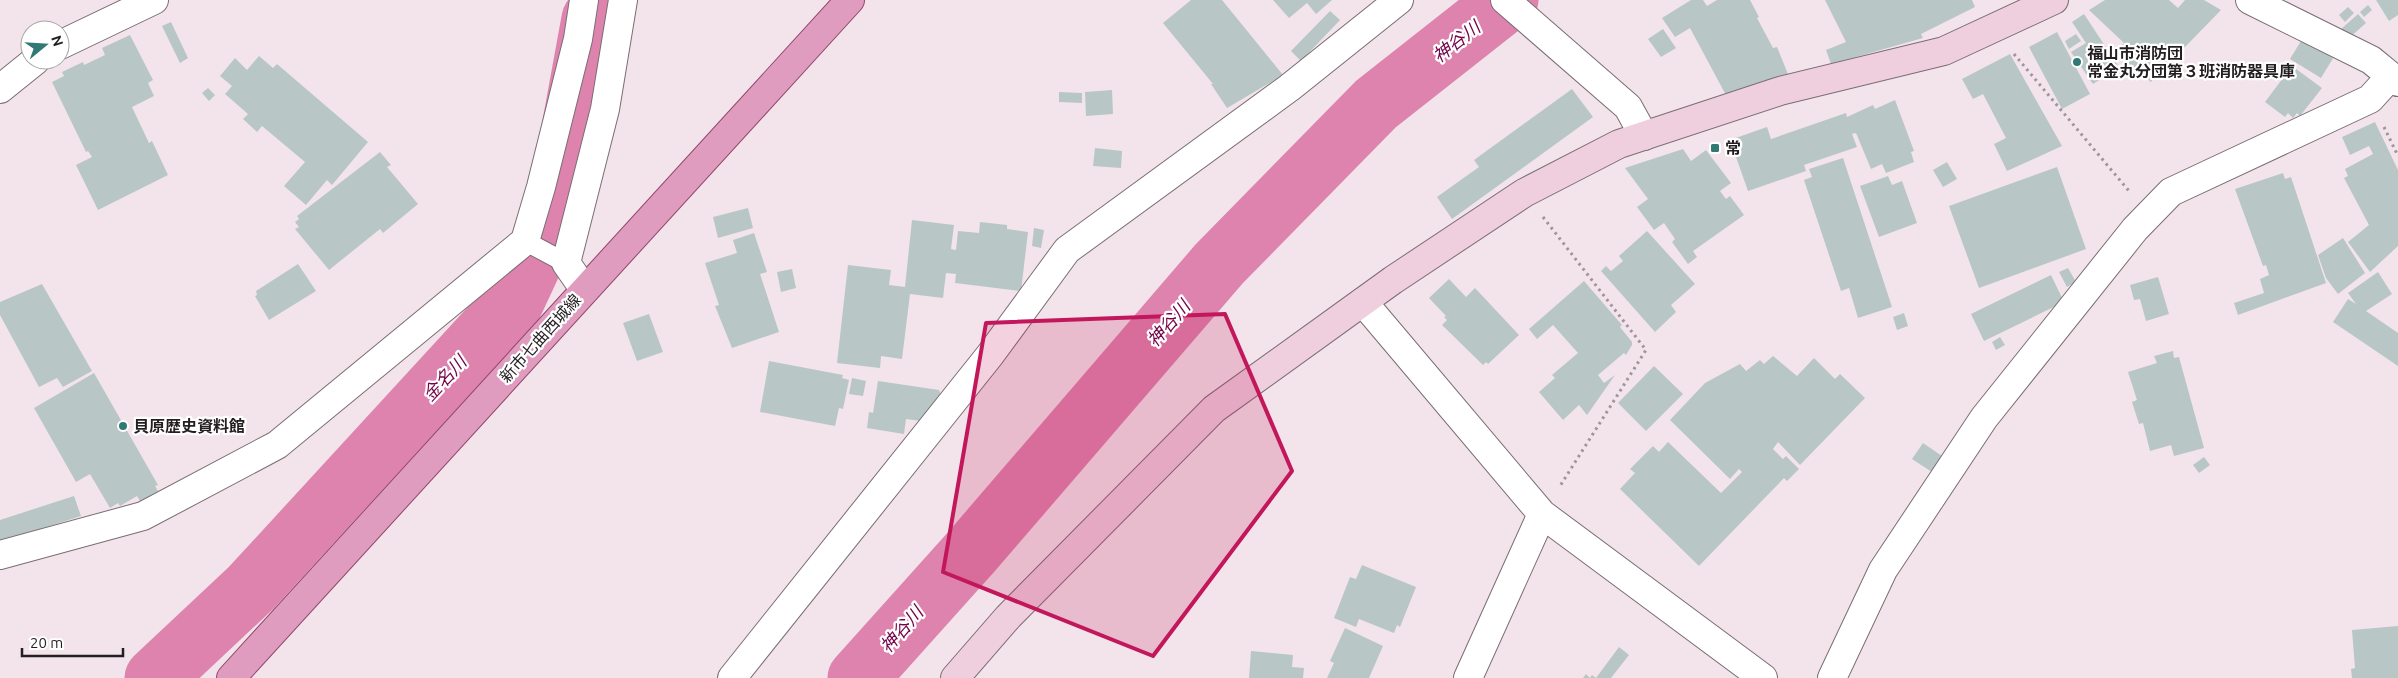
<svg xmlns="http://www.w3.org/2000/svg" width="2398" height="678" viewBox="0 0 2398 678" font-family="Ubuntu,'Noto Sans JP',sans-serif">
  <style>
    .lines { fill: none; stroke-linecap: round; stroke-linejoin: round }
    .river { stroke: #de83ad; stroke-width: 61 }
    .building { fill: #b8c7c6 }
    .lane-casing { stroke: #7a6e73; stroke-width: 21 }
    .street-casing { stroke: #7a6e73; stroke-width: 30 }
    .secondary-casing { stroke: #7a6e73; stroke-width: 30 }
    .primary-casing { stroke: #90456a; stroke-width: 30 }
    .path { stroke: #9f9499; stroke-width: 3; stroke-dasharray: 2.5 4; stroke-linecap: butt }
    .lane { stroke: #fff; stroke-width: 19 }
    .street { stroke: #fff; stroke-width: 28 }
    .secondary { stroke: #efcede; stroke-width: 28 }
    .primary { stroke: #e09cbe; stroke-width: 28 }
    .marked { fill: #c2185b; fill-opacity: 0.2; stroke: #c2185b; stroke-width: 4; stroke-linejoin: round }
    .poi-dot { fill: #307974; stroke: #fff; stroke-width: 2 }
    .labels { text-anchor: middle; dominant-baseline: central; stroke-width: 4.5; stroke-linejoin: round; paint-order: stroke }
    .poi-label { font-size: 16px; font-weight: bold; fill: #231e20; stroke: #fff; text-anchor: start }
    .street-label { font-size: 16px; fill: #231e20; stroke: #fff }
    .water-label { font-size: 18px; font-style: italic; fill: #750449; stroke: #fff }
  </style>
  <rect width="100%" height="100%" fill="#f2e4ea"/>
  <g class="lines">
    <path class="river" d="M155,678L251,588L513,303L547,230L569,145L592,19
      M858,678L972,551L1219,264L1376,104L1508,0"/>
  </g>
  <path class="building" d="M1191,0H1222L1283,75L1227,108L1211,84H1213L1163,23Z
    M1273,0H1332L1316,14L1307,3L1289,18Z
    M1691,0H1703L1707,6L1717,0H1750L1759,17L1757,18L1773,48L1777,47L1790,79L1727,97L1690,28L1675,37L1662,18Z
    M1825,0H1972L1975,7L1921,34L1923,38L1831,64L1826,50L1846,42Z
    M2105,0H2169L2178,8L2185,0H2204L2221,10L2151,82L2127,62L2130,58L2119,48L2124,43L2089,10Z
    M2376,0H2398V15L2389,21Z
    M2368,5L2372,10L2364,17L2360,12Z
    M2348,7L2354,13L2345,22L2339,15Z
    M1330,11L1340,20L1301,61L1291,51Z
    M2084,14L2119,67L2093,84L2071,52L2086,43L2072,22Z
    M2358,14L2366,23L2348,39L2340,30Z
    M171,22L188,58L180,63L162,26Z
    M1663,29L1676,48L1661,57L1648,39Z
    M2057,32L2090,94L2062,109L2029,47Z
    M2076,34L2081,41L2069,49L2065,41Z
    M130,35L153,80L148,83L154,96L132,107L149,143L152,141L168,175L98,210L76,165L92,157L88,151L86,152L52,82L64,76L62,72L83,62L84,65L105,55L102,48Z
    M2304,36L2335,55L2321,78L2290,59Z
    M2010,54L2062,146L2007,171L1994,144L2006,138L1983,94L1973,99L1962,79Z
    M259,56L273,68L277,64L368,142L332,185L327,180L306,205L284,186L305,162L262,126L257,132L243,119L248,114L225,94L232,86L220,76L235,58L247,70Z
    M2292,66L2322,88L2300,116L2297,113L2293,118L2288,113L2285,117L2265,102Z
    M208,88L215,95L209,101L202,93Z
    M1572,89L1593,117L1452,219L1437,197L1479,167L1474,160Z
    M1112,90L1113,114L1086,116L1085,92Z
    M1059,92L1082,93V103L1059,102Z
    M1895,100L1914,151L1911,152L1914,162L1886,173L1882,164L1871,169L1856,133L1852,134L1857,147L1804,165L1806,171L1748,191L1730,140L1767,127L1771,139L1846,113L1847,117L1873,105L1875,109Z
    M2375,122L2398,170V246L2370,272L2348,242L2369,225L2344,178L2348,176L2345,169L2373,154L2369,146L2350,155L2342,137Z
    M1095,148L1122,151L1121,168L1093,166Z
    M1683,149L1691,161L1706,150L1731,183L1720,191L1726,199L1730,196L1744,215L1693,251L1697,257L1688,264L1672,242L1675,239L1664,223L1654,230L1637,207L1648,199L1625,168Z
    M380,152L391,165L387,167L418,204L383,233L380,229L329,270L295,229L299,227L295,222L299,219L297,216Z
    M1843,158L1892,307L1858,318L1849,288L1841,291L1804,180L1812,177L1809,169Z
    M1947,162L1957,179L1943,187L1933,170Z
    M2057,167L2086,249L1979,288L1949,206Z
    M2283,173L2285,179L2291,177L2326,283L2238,315L2234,303L2264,293L2260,279L2269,275L2266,265L2263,266L2235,189Z
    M1888,176L1892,185L1902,181L1917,223L1879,237L1860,186Z
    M748,208L753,228L718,238L713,217Z
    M912,220L954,225L951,249L956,250L958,231L979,233L980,222L1007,225V229L1028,232L1021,291L955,283L956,274L946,273L943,298L910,294L902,359L881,356L880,368L837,363L848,265L891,270L889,285L905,287Z
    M1034,228L1044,230L1041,248L1032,246Z
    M1647,231L1695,284L1671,305L1676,312L1655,332L1601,271L1606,266L1611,271L1623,261L1619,256Z
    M754,233L767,272L760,274L779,332L732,348L715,306L719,305L705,263L737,253L733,240Z
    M2343,238L2365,273L2338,294L2326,278L2318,255Z
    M298,264L316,291L269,320L255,296L257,295L256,291Z
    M2068,268L2076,282L2067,287L2059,272Z
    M792,269L796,288L781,292L777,272Z
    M2378,272L2392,294L2366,311L2398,333V366L2333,322L2348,299L2356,304L2348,293Z
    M2051,275L2064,302L1984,341L1971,314Z
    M2158,277L2169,314L2146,321L2140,299L2134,300L2130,285Z
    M1449,279L1466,297L1475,288L1519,335L1488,364L1486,362L1483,365L1442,325L1447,320L1444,317L1446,316L1429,298Z
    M1584,281L1622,325L1620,327L1632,342V345L1626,355L1624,353L1598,375L1604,383L1615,375L1587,415L1579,405L1563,420L1539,392L1555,378L1552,375L1578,353L1553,325L1537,339L1529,329Z
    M42,284L92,371L63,387L57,378L39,387L0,315V302Z
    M1904,313L1908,326L1897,330L1893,317Z
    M649,314L663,352L637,361L623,323Z
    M2000,337L2005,345L1996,350L1992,342Z
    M2173,351L2174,358L2179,357L2204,448L2174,456L2171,445L2150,451L2143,423L2139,424L2132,402L2137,400L2128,372L2157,363L2154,356Z
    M1773,356L1797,376L1814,358L1835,379L1840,374L1865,398L1800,465L1778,442L1773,449L1783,459L1786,456L1799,469L1787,481L1784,478L1699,566L1620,489L1635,473L1630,469L1653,446L1659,452L1668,442L1721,493L1742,472L1739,469L1730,479L1670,420L1705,383L1740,364L1746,371L1760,360L1764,364Z
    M769,361L843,375L842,378L849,380L843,409L839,408L835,426L760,412Z
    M1654,366L1683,394L1646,431L1618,403Z
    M94,373L158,485L155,486L158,491L140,501L137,496L120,506L118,503L110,508L90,474L76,482L34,408Z
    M852,378L866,381L863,396L849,394Z
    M878,381L939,390L942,398L926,418H921V421L906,419L904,434L867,428L869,412L873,413Z
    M1923,443L1942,456L1932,472L1912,459Z
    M2204,457L2210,465L2199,473L2193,465Z
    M74,496L81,516L0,542V520Z
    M1362,565L1416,587L1400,627L1397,625L1394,633L1359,619L1356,627L1334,618L1350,577L1356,579Z
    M2398,626V678H2352L2351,669L2355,668L2352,630Z
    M1345,628L1383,646L1369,678H1327L1334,663L1330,661Z
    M1619,647L1629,655L1611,678H1583L1586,674L1590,678L1592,675L1596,678Z
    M1251,651L1293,655L1292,667L1304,668L1303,678H1249Z"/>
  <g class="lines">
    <g class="lane-casing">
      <path id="lane" d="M525,241L566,263"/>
    </g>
    <g class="street-casing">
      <path id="street" d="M1505,0L1628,107L1644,136
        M2250,0L2371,60L2398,82
        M60,45L154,0
        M0,89L36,60
        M584,289L566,263L605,109L623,0
        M1363,302L1542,514L1763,678
        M0,555L143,516L277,445L525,241L541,187L578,39L584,0
        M732,678L990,355L1067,250L1289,88L1399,0
        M1468,678L1542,514
        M1832,678L1883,570L1984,418L2135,229L2171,192L2370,99L2390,77"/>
    </g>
    <g class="secondary-casing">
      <path id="secondary" d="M955,678L1008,617L1214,409L1393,280L1524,193L1619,144L1780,91L1944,51L2054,0"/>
    </g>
    <g class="primary-casing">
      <path id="primary" d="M231,678L850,0"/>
    </g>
    <path class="path" d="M2014,54L2129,191
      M2384,127L2398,156
      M1543,217L1646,350L1560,486"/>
    <use href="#lane" class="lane"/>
    <use href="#street" class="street"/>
    <use href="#secondary" class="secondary"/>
    <use href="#primary" class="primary"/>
  </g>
  <path class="marked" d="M1225,314L1292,471L1153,656L943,572L986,323Z"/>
  <g class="poi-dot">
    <circle cx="2077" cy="62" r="5"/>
    <rect x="1710" y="143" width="10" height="10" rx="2.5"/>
    <circle cx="123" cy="426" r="5"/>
  </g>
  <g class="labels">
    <g class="poi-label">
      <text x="2087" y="53">福山市消防団<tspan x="2087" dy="18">常金丸分団第３班消防器具庫</tspan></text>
      <text x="1725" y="148">常</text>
      <text x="133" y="426">貝原歴史資料館</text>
    </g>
    <g class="street-label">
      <text transform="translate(540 338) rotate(-48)">新市七曲西城線</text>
    </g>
    <g class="water-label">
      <text transform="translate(1456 41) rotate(-38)">神谷川</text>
      <text transform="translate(1168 323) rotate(-49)">神谷川</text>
      <text transform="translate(444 378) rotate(-47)">金名川</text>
      <text transform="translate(901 629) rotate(-49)">神谷川</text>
    </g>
  </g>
  <g transform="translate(45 45) rotate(72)"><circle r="24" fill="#ffffff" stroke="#a7a5a6"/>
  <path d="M0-4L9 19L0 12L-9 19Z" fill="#307974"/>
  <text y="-8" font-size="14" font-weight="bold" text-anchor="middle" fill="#231e20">N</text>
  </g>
  <path d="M22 648v8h101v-8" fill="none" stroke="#231e20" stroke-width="2.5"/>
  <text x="30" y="648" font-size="15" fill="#231e20" stroke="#ffffff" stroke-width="4" paint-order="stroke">20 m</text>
</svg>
